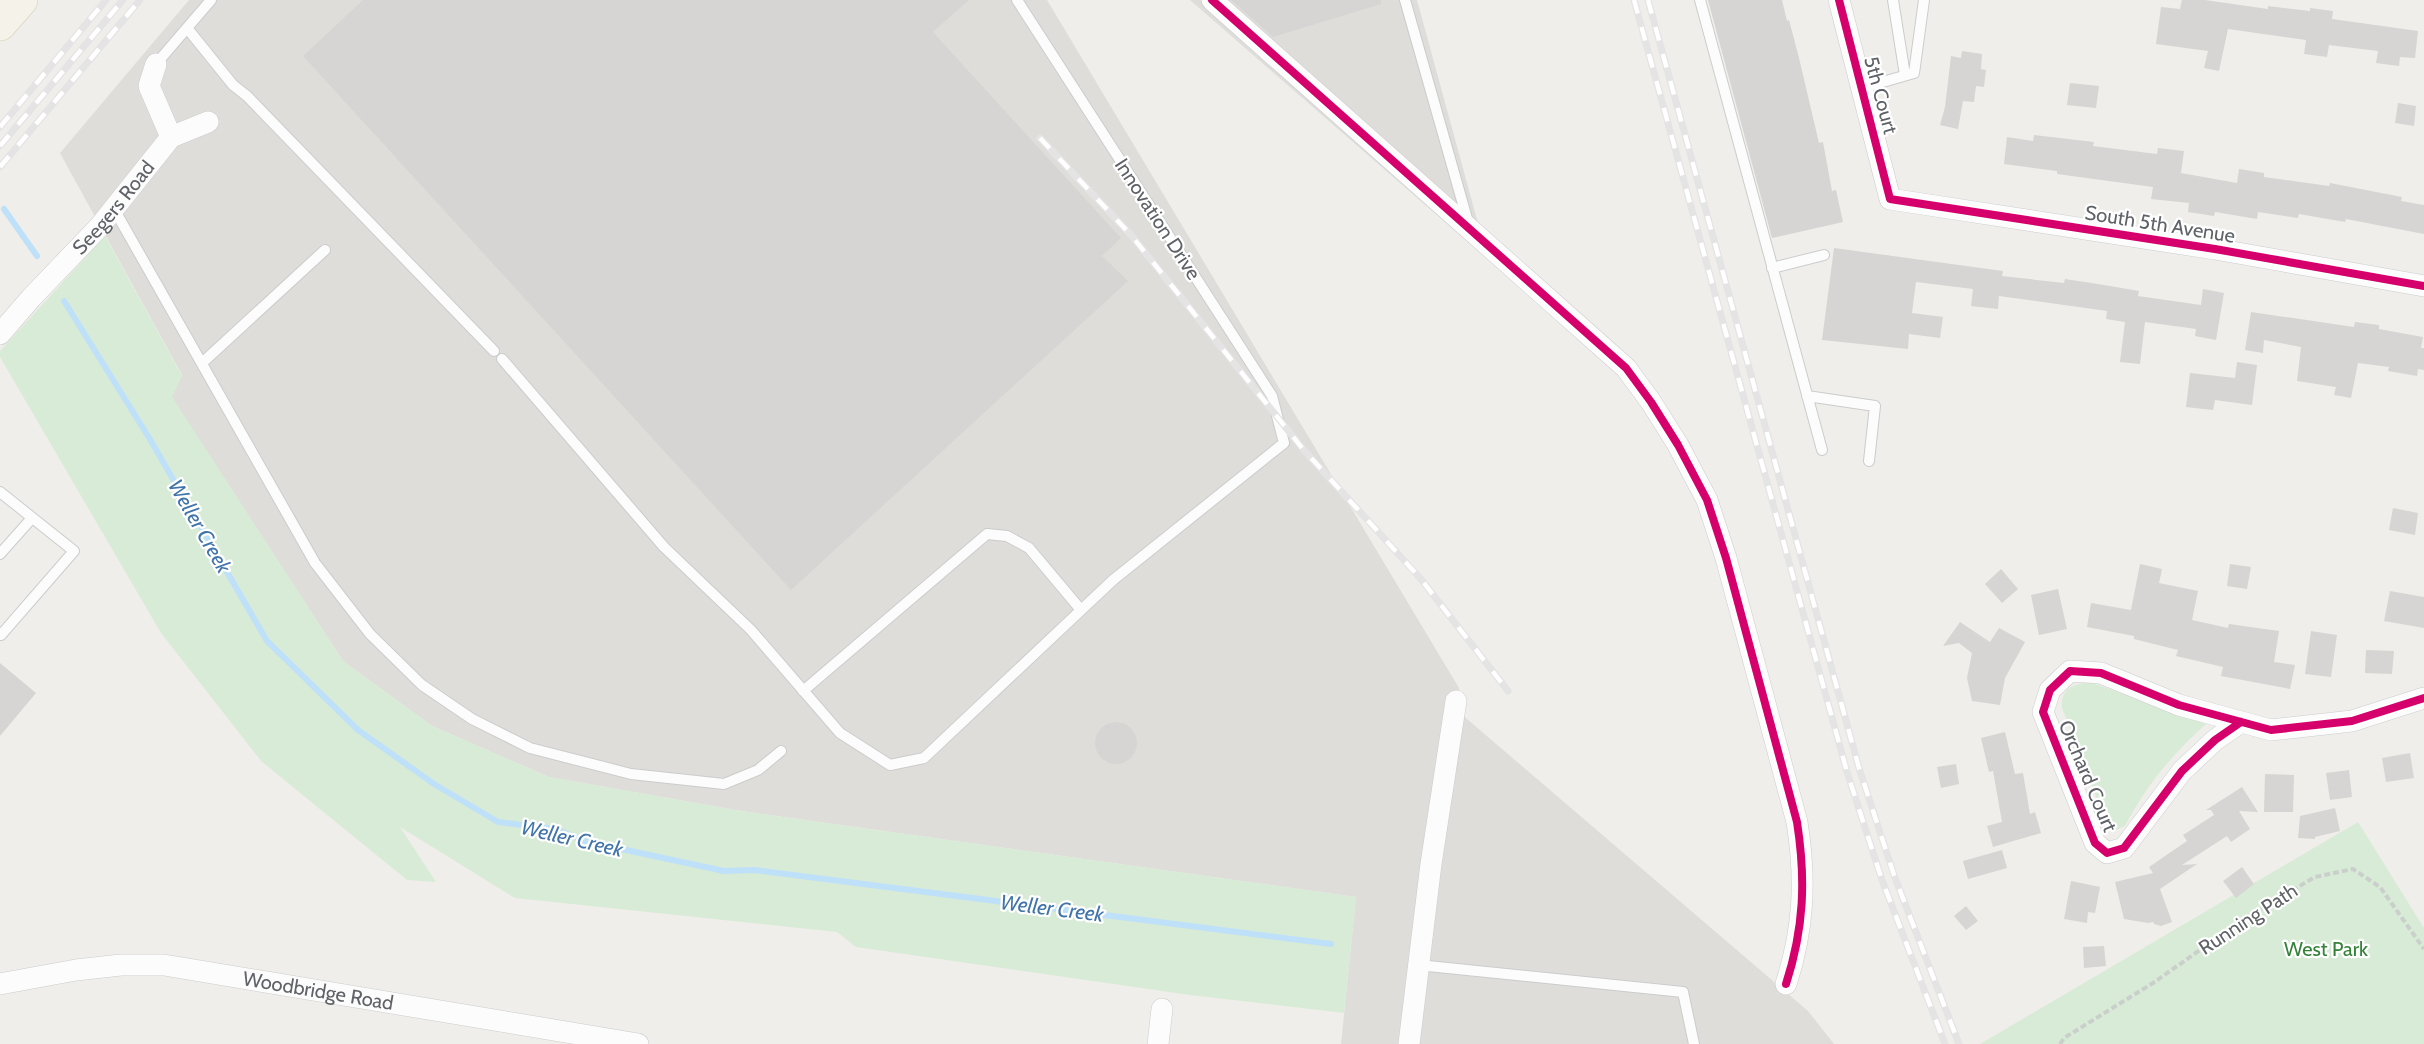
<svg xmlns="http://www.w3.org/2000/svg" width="2424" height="1044" viewBox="0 0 2424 1044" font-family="Cabin,sans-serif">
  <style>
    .industrial { fill: #dfddda }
    .green { fill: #d8ebd6 }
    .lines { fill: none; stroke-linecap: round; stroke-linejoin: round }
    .stream { stroke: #bfe0f9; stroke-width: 6 }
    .building { fill: #d6d5d3 }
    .service-casing { stroke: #cbcccc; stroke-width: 12 }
    .minor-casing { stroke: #cbcccc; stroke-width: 22 }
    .primary-casing { stroke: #d7ceb8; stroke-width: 34 }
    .path { stroke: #cacfcc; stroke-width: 4; stroke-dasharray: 6 3; stroke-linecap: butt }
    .service { stroke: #fdfcfc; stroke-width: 10 }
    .minor { stroke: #fdfcfc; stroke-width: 21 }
    .primary { stroke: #f4f2e9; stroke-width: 33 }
    .rail-casing { stroke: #e4e4e4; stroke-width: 7 }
    .rail { stroke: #fff; stroke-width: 4.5; stroke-dasharray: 14; stroke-linecap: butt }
    .cycleway-casing { stroke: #fff; stroke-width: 11 }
    .cycleway { stroke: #d6006c; stroke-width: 8 }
    .labels { text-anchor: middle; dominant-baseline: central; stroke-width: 4.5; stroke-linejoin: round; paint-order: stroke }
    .street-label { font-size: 20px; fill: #5f6368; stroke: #fff }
    .park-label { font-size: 20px; fill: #348238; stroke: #fff }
    .water-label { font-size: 21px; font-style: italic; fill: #4174aa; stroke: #fff }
  </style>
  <rect width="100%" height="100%" fill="#efeeea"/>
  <path class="industrial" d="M189,0H1047L1459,688L1460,713L1808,1011L1834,1044H1341L1356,897L741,811L549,777L432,726L343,661L171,397L182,375L60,153Z
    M1190,0H1417L1479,227L1469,243Z"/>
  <path class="green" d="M105,236L182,376L172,397L343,661L432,726L549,777L741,811L1356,897L1344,1013L1190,995L856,947L837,932L515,898L400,827L436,882L407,880L261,761L161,633L0,357V351Z
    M2090,682L2206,724C2172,754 2146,786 2125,826L2116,830L2105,820L2062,708C2061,687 2073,685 2090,682Z
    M2358,822L2424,928V1044H1980Z"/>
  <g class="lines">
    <path class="stream" d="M4,209L37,256
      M64,301L148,436L267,641L358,730L434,784L498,822L556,829L584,841L724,871L754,870L1331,944"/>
  </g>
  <path class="building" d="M363,0H969L933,32L1121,238L1102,256L1128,281L791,590L303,56Z
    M1231,0H1381V4L1273,37Z
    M1708,0H1782L1787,21L1789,20L1799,58L1819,143L1823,142L1832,191L1836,190L1843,222L1772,238Z
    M2182,0H2205L2268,9V6L2310,11V8L2333,11L2332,19L2418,31L2415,58L2400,57L2399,66L2376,63L2378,51L2329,45L2327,57L2304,54L2306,40L2228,29L2219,71L2204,68L2208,51L2156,44L2161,7L2180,9Z
    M1962,51L1982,54L1981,69L1986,70L1984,87L1976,86L1974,102L1963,101L1958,129L1940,125L1945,107L1951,56L1961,58Z
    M2070,83L2099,86L2096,108L2067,105Z
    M2398,103L2416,106L2414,126L2395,123Z
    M2034,135L2094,142L2093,146L2157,154L2158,148L2184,151L2181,173L2237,183L2239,169L2264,173V177L2329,186L2330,183L2402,197L2401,201L2424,205V234L2346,219L2345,222L2299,214L2298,218L2258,212L2257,219L2215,212L2214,216L2188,212L2189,203L2151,199L2153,187L2057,174V171L2004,164L2007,137L2033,141Z
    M1834,248L2003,271L2002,276L2064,283L2065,279L2098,284L2139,291L2138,296L2201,305L2203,289L2224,293L2216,340L2195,336L2196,329L2145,322L2140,364L2120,362L2125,322L2106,319L2107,311L1999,296L1998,309L1971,306L1973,289L1916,282L1912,313L1943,317L1940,338L1909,334L1908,349L1822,340Z
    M2251,312L2354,327L2355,322L2379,325V329L2423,337L2421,348H2424V370L2418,369L2417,376L2388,371L2389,367L2358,363L2351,398L2334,395L2336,387L2297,381L2301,347L2264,340L2263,353L2245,350Z
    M2237,362L2257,365L2252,405L2215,400L2213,410L2186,407L2190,373L2235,378Z
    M2393,508L2418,513L2415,535L2389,530Z
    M2140,564L2162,569L2159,583L2198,591L2192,620L2228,628L2229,624L2279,631L2274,662L2295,665L2290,689L2221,676L2223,667L2176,656L2178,650L2134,639V636L2087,627L2091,603L2131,610Z
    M2230,564L2251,567L2247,589L2227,586Z
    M2001,569L2018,589L2002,603L1985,584Z
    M2058,589L2067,629L2039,635L2031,595Z
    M2390,591L2424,597V628L2384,621Z
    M1960,622L1990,642L1999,628L2025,642L2005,678L2000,705L1972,701L1967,678L1972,653L1959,643L1943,646Z
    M2311,631L2337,635L2331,677L2305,674Z
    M2366,650L2394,651L2392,674L2365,673Z
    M0,663L36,693L0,736Z
    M1095 743a21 21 0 1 1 42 0a21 21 0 1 1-42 0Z
    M2005,732L2015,774L2023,773L2030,814L2035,812L2041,833L1993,847L1987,826L2002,822L1993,771L1989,772L1981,738Z
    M2410,753L2414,778L2386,782L2382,758Z
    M1956,764L1959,784L1941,788L1937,767Z
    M2349,770L2352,797L2330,800L2326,773Z
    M2265,774L2294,775L2293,812H2264Z
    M2242,787L2258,812L2239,811L2250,829L2231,842L2227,836L2182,865L2197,864L2160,889L2172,922L2161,926L2154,924L2153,922L2148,923L2124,919L2115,882L2153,873L2149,867L2187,841L2183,835L2214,815L2211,810H2206Z
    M2335,808L2340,831L2315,837V839L2298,838L2300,816Z
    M2002,850L2007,868L1968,879L1963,861Z
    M2242,867L2254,884L2236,898L2223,881Z
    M2071,881L2100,887L2095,913L2088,912L2087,923L2064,919Z
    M1966,906L1978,921L1966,930L1954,916Z
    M2104,946L2106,966L2084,968L2083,947Z"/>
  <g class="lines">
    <g class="service-casing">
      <path id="service" d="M1405,0L1468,222
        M1700,0L1822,450
        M1893,0L1905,75
        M187,28L233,85L247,96L494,351
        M156,64L211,0
        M1862,88L1914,73L1924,0
        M114,209L315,563L370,634L422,685L472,719L530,748L631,774L724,784L758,770L781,751
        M1772,268L1824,255
        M502,359L664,547L751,630L840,733L890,765L924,758L1113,580L1284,443L1272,396L1017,0
        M202,363L325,250
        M1807,396L1875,406L1869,461
        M0,492L74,551L1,635L0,634
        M0,554L32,518
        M803,691L987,534L1007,536L1029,548L1081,610
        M1418,965L1683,992L1694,1044"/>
    </g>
    <g class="minor-casing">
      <g id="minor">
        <path d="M1212,0L1626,368L1651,402L1678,445L1707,500L1726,558L1797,822C1806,880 1804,928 1786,984"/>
        <path d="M1839,0L1890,199L2215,249L2424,286"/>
        <path d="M156,64L149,86L171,137"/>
        <path id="s1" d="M0,334L31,298L100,226L171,137L208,122"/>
        <path d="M2241,722L2215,740L2182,771L2124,848L2107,853L2095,843L2043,712L2050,690L2070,671L2101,673L2179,705L2271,730L2352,721L2424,698"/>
        <path id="s2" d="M0,984L76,970L121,965H164L638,1044"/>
        <path d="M1158,1044L1162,1009"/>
        <path d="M1409,1044L1431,864L1456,701"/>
      </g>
    </g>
    <g class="primary-casing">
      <path id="primary" d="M0,24L21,0"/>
    </g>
    <path class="path" d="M2060,1044L2064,1038L2153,983L2247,917L2315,877L2353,869L2380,887L2424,949"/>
    <use href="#service" class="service"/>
    <use href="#minor" class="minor"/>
    <use href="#primary" class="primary"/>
    <g class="rail-casing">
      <path id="rail" d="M1634,0L1847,772L1882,880L1945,1044
        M1648,0L1859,768L1894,875L1959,1044
        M0,127L106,0
        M1040,138L1131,235L1303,449L1420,578L1508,691
        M0,146L123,0
        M0,167L140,0"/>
    </g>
    <use href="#rail" class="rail"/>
    <g class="cycleway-casing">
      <path id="cycleway" d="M1212,0L1626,368L1651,402L1678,445L1707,500L1726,558L1797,822C1806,880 1804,928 1786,984
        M1839,0L1890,199L2215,249L2424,286
        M2241,722L2215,740L2182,771L2124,848L2107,853L2095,843L2043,712L2050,690L2070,671L2101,673L2179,705L2271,730L2352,721L2424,698"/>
    </g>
    <use href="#cycleway" class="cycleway"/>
  </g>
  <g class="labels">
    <g class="street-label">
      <text transform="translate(1881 95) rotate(75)">5th Court</text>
      <text stroke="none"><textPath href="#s1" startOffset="170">Seegers Road</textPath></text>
      <text transform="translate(1158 219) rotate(57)">Innovation Drive</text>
      <text transform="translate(2160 224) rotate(9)">South 5th Avenue</text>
      <text transform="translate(2088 776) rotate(67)">Orchard Court</text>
      <text transform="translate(2248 919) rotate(-33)">Running Path</text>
      <text stroke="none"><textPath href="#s2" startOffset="322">Woodbridge Road</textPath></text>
    </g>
    <g class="park-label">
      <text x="2326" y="949">West Park</text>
    </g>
    <g class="water-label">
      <text transform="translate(200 526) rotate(60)">Weller Creek</text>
      <text transform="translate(572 838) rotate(13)">Weller Creek</text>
      <text transform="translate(1052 908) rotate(7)">Weller Creek</text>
    </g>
  </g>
</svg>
